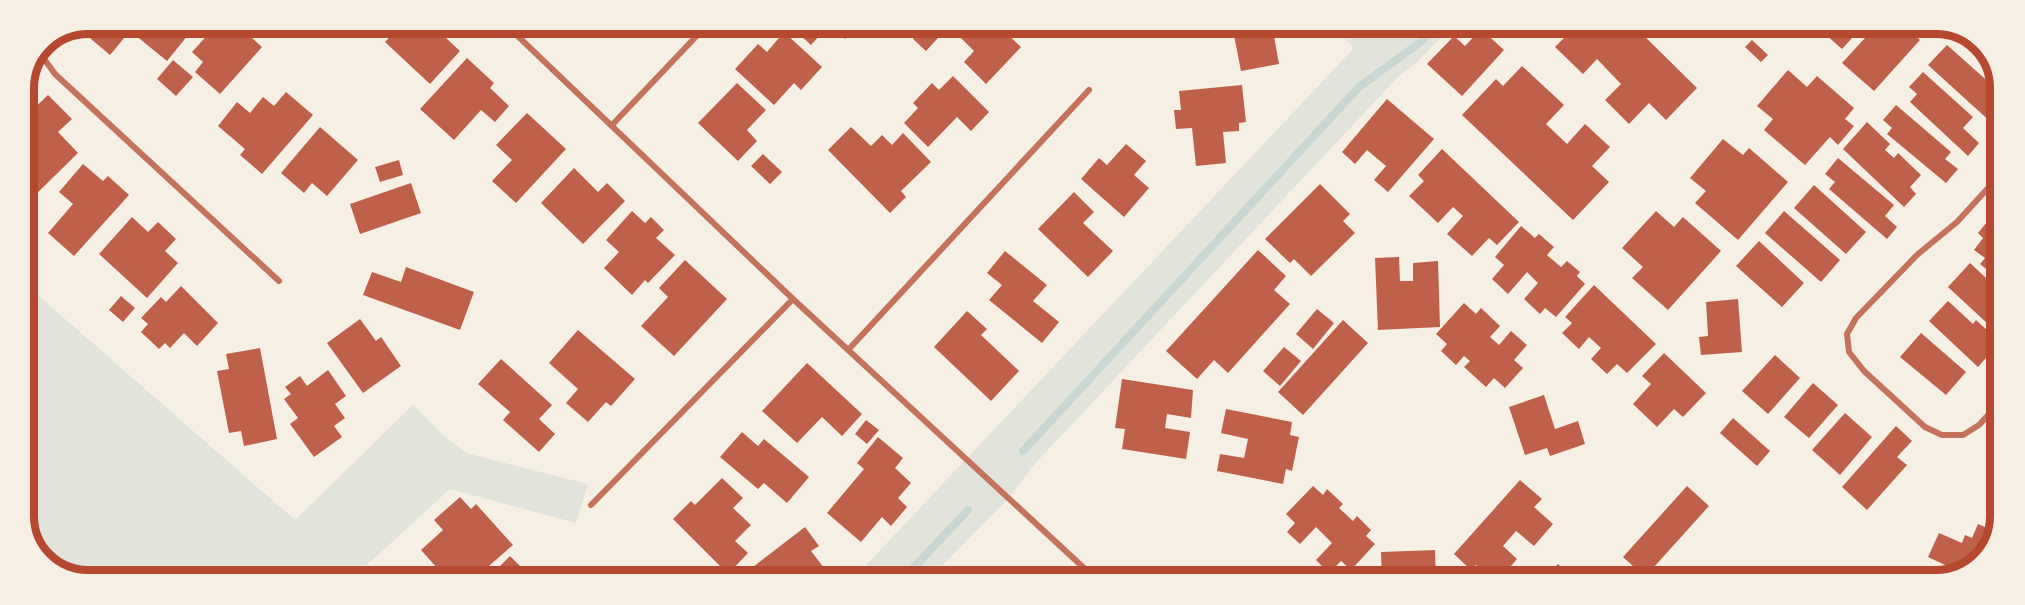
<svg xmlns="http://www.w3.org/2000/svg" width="2025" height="605" viewBox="0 0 2025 605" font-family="'Alegreya Sans',sans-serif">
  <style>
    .green { fill: #e2e4dc }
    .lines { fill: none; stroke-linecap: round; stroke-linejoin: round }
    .stream { stroke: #c9d6d2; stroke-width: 8 }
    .building { fill: #bf614a }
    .minor { stroke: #c5725c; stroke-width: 6 }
    .rim { fill: none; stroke: #b5482f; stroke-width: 8 }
  </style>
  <rect width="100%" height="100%" fill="#f6efe4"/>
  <path class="green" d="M1331,25L1452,26L1416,63L1397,78L1032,467L1009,498L928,580H852L1354,48Z
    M24,283L295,520L413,405L443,435L466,453L588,484L576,523L450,489L356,575L359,579H72L40,559L24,521Z"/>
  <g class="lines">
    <path class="stream" d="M1023,451L1359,87L1418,44L1437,26
      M902,580L968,510"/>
  </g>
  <path class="building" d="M88,24H197L167,61L130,31L110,55L78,28Z
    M361,24H388L375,38Z
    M401,24H431L460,51L430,84L385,42Z
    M791,25H829L811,45L790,26Z
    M829,25H870L859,37L852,31L845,39Z
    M925,25H950L926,51L913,39Z
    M965,25H1003L1001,28L1021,47L986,84L964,62L974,51L959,36L967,27Z
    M1232,25H1272L1279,64L1241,71Z
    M228,26L238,34L242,29L262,47L220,94L195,72L203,62L192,52L212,30L219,37Z
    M1568,26H1634L1697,88L1666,120L1649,103L1629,124L1605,100L1621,84L1597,59L1583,74L1555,47L1572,30Z
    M1833,26H1863L1842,49L1826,35Z
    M1876,26H1905L1920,40L1874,91L1842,63Z
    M1481,29L1504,50L1462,96L1427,64L1454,36L1465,46Z
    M784,32L822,67L801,90L794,83L774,105L735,69L758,44L767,52Z
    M1973,39L1985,46L1988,51L1981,59L1966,47Z
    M1752,40L1768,55L1761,62L1745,47Z
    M1947,45L2001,93V99L1995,105L2001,110V117L1994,125L1928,65Z
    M467,58L494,83L490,88L509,106L495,122L481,110L454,140L420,109Z
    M173,60L193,77L176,96L157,79Z
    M1522,66L1564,105L1546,124L1567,144L1585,124L1610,147L1592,166L1609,182L1573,220L1462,115L1496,79L1503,86Z
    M1788,70L1807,87L1817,76L1854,108L1845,119L1854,126L1838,145L1830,137L1805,165L1764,130L1773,119L1757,106Z
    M1923,72L1973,117L1963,128L1979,143L1968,156L1910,102L1917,94L1909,87Z
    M953,76L989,112L971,131L957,117L928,147L904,123L918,108L913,103L932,83L939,90Z
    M737,83L766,110L747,130L757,141L738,161L698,123Z
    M1242,85L1246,122L1239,123V131L1223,132L1226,163L1196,166L1192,128L1176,129L1174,110H1181L1179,91Z
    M286,92L313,115L262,174L240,155L245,149L218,126L237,102L250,113L263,97L274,106Z
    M48,95L72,119L58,132L78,153L29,201L24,197V118Z
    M1387,99L1434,139L1388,192L1374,180L1386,166L1367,150L1355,164L1342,152Z
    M1896,105L1951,152L1945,159L1958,169L1946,183L1887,134L1892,128L1883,120Z
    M527,113L566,149L516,203L492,181L512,160L496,145Z
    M1867,122L1890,144L1885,150L1894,158L1898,153L1921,175L1910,187L1916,194L1904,207L1843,149Z
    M320,127L358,160L327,196L312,183L304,193L281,173Z
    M851,127L871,146L882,135L892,145L903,133L931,162L901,191L906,197L890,213L828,150Z
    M1723,139L1743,155L1749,148L1788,182L1738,240L1695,203L1706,191L1690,178Z
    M1126,144L1146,161L1134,175L1149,188L1124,217L1081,179L1099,158L1107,165Z
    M1442,149L1519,222L1497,245L1489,238L1472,256L1447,234L1463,216L1453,207L1438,223L1409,196L1424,181L1418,175Z
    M763,154L782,172L770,184L751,166Z
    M1838,158L1894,205L1885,216L1897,227L1887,239L1829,189L1835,182L1825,174Z
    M399,160L403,175L380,182L375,167Z
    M83,164L103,181L108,176L129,195L74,256L48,233L73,204L59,192Z
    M574,168L598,192L607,183L625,201L583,244L541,203Z
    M411,183L421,213L360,234L350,204Z
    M1320,184L1350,214L1343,221L1355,233L1311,276L1294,259L1290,263L1265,239Z
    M1814,185L1866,232L1846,254L1794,208Z
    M1074,192L1094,212L1083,223L1113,251L1088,277L1038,229Z
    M632,211L645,223L651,217L664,230L656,238L675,255L648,283L645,280L632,295L604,268L619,252L606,240Z
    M1656,211L1674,227L1683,217L1721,251L1668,310L1632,278L1643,267L1622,248Z
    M1784,211L1840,260L1821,282L1765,233Z
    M2000,215V275L1997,278L1980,264L1985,258L1974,250L1983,238L1978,233L1987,222L1992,226Z
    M132,217L148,232L158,222L176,239L165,251L178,263L147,298L99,254Z
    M1521,226L1535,238L1539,234L1554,247L1547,255L1561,267L1567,261L1580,272L1577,276L1585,284L1556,317L1545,308L1540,314L1524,299L1538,283L1527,272L1508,294L1492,279L1504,265L1495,257Z
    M1759,241L1804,283L1782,307L1736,266Z
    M1258,250L1286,276L1274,290L1290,304L1228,373L1214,360L1197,379L1166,351Z
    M1005,251L1047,285L1033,301L1059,322L1042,343L989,300L1002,285L987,273Z
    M1399,257L1400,281H1413V263L1438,261L1440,327L1378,330L1375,258Z
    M685,260L727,299L674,356L641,326L668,297L659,288Z
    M1970,263L2000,291V321L1996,317L1989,325L1948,287Z
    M406,267L474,292L460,330L363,295L372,272L401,282Z
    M1594,285L1656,344L1627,373L1617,364L1607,374L1591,359L1601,348L1589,337L1579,349L1562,333L1572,323L1565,317Z
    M181,286L218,323L197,346L184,333L170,348L165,343L159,349L141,332L148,324L141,318L161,297L166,302Z
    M121,296L135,308L123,322L109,310Z
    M1738,299L1742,352L1701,355L1699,337L1708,336L1706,302Z
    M1948,301L1973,324L1976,320L2000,342L1978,367L1929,321Z
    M1464,303L1476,314L1481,308L1500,326L1490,337L1499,345L1511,331L1527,345L1514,360L1523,368L1505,388L1494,378L1486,387L1464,367L1470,361L1464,356L1456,365L1441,351L1447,344L1436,334Z
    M1317,309L1334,323L1313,349L1296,334Z
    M967,311L987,329L981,335L1019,371L991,401L934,347Z
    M360,319L376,341L381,337L401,366L363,393L327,343Z
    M1343,320L1368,343L1303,415L1278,392Z
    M578,330L635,379L611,406L606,402L588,422L566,403L578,389L549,363Z
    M1921,333L1966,372L1946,395L1900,357Z
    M1284,347L1301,361L1280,386L1263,371Z
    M260,348L277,439L244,446L241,431L229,433L217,371L229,369L226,354Z
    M1664,353L1706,393L1683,417L1674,409L1657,427L1633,404L1651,384L1642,376Z
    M1775,355L1800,378L1768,414L1742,391Z
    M501,359L552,405L539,419L555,434L539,452L503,420L510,412L478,384Z
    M807,363L862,414L842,436L822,417L797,443L762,411Z
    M328,370L346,396L335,404L345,418L334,426L342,437L314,457L290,424L298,418L284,399L291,394L285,387L300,376L307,386Z
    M1122,379L1193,390L1191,418L1167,414L1165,428L1190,432L1186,459L1122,449L1125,429L1115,428Z
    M1813,383L1838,405L1809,438L1784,417Z
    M1544,395L1555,429L1578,421L1585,444L1550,456L1547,448L1525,455L1509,407Z
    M1226,409L1292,422L1290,435L1299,437L1292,471L1286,469L1283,484L1217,471L1220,454L1244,458L1248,439L1221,433Z
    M1845,413L1872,437L1840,475L1812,450Z
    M1733,418L1770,451L1757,466L1720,433Z
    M866,420L879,430L867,444L855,434Z
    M1896,426L1912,441L1897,457L1907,465L1867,510L1842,487Z
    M742,432L758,446L764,439L809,477L787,503L764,483L758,489L720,457Z
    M878,437L903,458L895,468L911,483L898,498L907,507L891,526L882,517L861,542L827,513L864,469L857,463Z
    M722,478L743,498L733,508L751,525L735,541L748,553L728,574L673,519L691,501L695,505Z
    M1999,479V497L1990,489Z
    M1520,480L1542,499L1534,507L1553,524L1534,546L1516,531L1503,546L1517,559L1498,581L1494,580L1476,565L1471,570L1454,554Z
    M1313,486L1323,495L1327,489L1343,504L1339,508L1353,521L1357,516L1371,530L1366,536L1375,544L1351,570L1341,561L1329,573L1316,560L1332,543L1316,527L1300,544L1287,532L1295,523L1286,514Z
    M1687,486L1709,506L1645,577L1623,557Z
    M460,497L471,509L476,504L513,545L474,579H447L421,550L443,530L434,520Z
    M1978,524L1999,533L1976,568L1962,573L1928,557L1939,533L1962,543L1965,535L1972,538Z
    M805,527L819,546L811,551L824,568L808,580H736Z
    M1435,550L1436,580H1382L1381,552Z
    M510,556L532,578L487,579Z
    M1558,564L1576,581H1545L1544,579Z
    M667,569L679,580H658Z
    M933,572L940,580H925Z"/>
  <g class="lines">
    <path class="minor" d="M505,24L793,299L1097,580
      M39,52L55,74L279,281
      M612,125L707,25
      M849,349L1089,90
      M1999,403L1979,425L1963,435H1942L1925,427L1864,371L1849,352L1847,334L1856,318L1918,254L1957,222L2000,175
      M591,505L793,299"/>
  </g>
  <path d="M0 0H2025V605H0ZM88 34H1936A54 54 0 0 1 1990 88V516A54 54 0 0 1 1936 570H88A54 54 0 0 1 34 516V88A54 54 0 0 1 88 34Z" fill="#f6efe4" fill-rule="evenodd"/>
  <path class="rim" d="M88 34H1936A54 54 0 0 1 1990 88V516A54 54 0 0 1 1936 570H88A54 54 0 0 1 34 516V88A54 54 0 0 1 88 34Z"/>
</svg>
